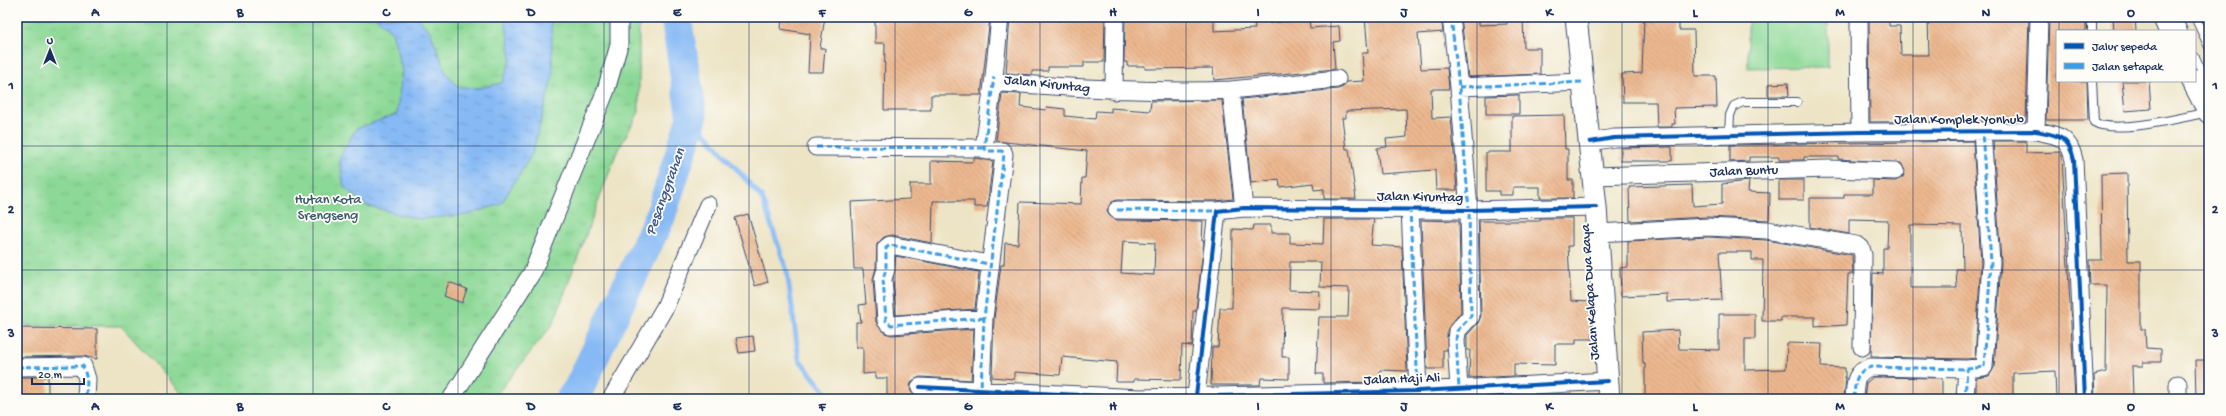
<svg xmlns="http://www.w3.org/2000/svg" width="2226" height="416" viewBox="0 0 2226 416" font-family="'Gochi Hand',sans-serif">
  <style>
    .green { fill: #8cd896; stroke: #54847a }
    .park { fill: url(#park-tufts); stroke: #54847a }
    .water { fill: url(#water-ripples); stroke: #5174aa }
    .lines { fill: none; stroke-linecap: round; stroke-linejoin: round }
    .stream { stroke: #87baf5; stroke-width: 5 }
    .river { stroke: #87baf5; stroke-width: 31 }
    .building { fill: url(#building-back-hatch); fill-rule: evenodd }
    .service-casing { stroke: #3a4a6d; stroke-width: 10 }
    .minor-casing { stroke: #3a4a6d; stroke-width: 19 }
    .tertiary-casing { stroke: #3a4a6d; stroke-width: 23 }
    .primary-casing { stroke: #3a4a6d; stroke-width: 24 }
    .service { stroke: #fff; stroke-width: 8 }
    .minor { stroke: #fff; stroke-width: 17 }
    .tertiary { stroke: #fff; stroke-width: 21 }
    .primary { stroke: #fff; stroke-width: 22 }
    .quiet { stroke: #3b9de6; stroke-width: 3; stroke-dasharray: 6 3; stroke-linecap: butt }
    .cycleway-casing { stroke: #fdfcf7; stroke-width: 6 }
    .cycleway { stroke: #0057b8; stroke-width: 4 }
    .grid { fill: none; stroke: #1b2f5e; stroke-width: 1; stroke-opacity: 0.55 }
    .labels { text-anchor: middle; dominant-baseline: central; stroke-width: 3.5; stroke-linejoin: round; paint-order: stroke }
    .street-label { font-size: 14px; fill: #1b2f5e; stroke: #fdfcf7 }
    .park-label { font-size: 14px; fill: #37596c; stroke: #fdfcf7 }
    .water-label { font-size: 15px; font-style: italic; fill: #3b598b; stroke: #fdfcf7 }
    .neatline { fill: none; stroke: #1b2f5e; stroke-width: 1.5 }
    .grid-label { font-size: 13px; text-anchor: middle; font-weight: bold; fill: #1b2f5e }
  </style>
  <defs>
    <pattern id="park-tufts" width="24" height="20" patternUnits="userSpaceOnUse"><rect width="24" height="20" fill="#8cd896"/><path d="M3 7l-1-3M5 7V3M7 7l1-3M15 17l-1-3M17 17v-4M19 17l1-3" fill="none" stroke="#78ba84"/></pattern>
    <pattern id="water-ripples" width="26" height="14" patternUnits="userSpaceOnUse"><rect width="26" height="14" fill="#87baf5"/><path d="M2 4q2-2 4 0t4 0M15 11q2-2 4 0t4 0" fill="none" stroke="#6e98ca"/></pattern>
    <pattern id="building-back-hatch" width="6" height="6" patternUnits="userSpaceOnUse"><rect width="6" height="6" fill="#ecb88f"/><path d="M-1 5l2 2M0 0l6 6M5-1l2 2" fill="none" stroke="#ca9e7e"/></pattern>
  </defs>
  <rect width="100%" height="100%" fill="#fdfcf7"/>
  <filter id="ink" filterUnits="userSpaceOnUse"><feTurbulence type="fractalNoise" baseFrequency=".025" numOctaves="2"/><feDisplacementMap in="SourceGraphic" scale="8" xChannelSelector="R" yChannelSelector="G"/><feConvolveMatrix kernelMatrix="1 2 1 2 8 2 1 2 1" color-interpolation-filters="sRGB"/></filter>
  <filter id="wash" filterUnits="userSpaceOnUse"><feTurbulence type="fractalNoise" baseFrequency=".012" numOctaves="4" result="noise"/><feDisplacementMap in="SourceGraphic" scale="16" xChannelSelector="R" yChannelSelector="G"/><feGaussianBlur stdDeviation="0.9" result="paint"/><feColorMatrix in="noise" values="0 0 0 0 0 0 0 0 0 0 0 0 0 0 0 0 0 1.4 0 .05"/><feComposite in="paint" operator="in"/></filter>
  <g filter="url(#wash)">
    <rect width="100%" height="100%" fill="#ede4c5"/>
    <path class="green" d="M1748,17H1828V67L1748,68Z"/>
    <path class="park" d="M17,17H639V112L616,154L553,324L493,399H187L121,326H29L17,321Z"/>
    <path class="water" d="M376,17H416L430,31L446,73L458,87L479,88L502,83L511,59L505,17H551L553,75L532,154L501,204L467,215L418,219L368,206L344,187L339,158L356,129L397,114L402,70L392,32Z"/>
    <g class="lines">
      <path class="stream" d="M692,118L762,198L787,271L799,359L831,399"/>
      <path class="river" d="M571,399L579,388L660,217L692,118L676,17"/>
    </g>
    <g id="blocks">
      <path class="building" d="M782,17H825L820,48H825L823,72H808L810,34L781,29Z
        M875,17H990L981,95H931V110H884L885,43H875Z
        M1010,17H1105L1104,62H1084V67H1048V71H1032V75L1006,73Z
        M1178,17H1214V31L1255,29L1254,17H1268L1269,23L1296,20V17H1309L1310,28L1339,26L1340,41L1333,42L1335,69L1214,80L1213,68L1145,69V66H1127V62H1124L1125,20Z
        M1365,17H1441L1443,32L1418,34L1421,69L1447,68L1449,89H1431L1432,118L1451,117L1457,190H1436L1435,170L1380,174L1377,148L1387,147L1386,139L1407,137L1406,109L1346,111V118H1342L1346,149H1349L1356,199H1324V189L1314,190L1313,183L1280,187L1279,179L1251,183L1242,99L1338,89L1343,87L1346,82L1364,81L1362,53H1368Z
        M1461,17H1479V25L1507,24V17H1523L1524,48H1540V74L1468,77Z
        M1644,17H1679V30H1694L1695,76H1716L1717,107L1674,108L1675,124H1672V127H1657L1656,102H1623L1622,74L1642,73Z
        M1869,17H1889V26H1900L1901,55H1929L1928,17H2029L2026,121L1870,122Z
        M2049,17H2086V31H2057V81H2087L2088,120H2046Z
        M2113,17H2135L2136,31H2114Z
        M2122,81H2149L2151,109L2125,111Z
        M1788,83L1789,96H1768V84Z
        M1002,93L1021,94L1020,107L1046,110L1047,107L1065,109V116L1095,119L1096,111L1111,112V108L1150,111L1151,101L1222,100L1233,199L1216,201L1117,200L1112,202L1107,210L1109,215L1117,220L1203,221L1202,241H1204L1196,311H1193L1192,346L1182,345L1181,380L1134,379V382H1116L1117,362L1062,357L1060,375L1014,372V379L992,377L994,319L1001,265H1004L1005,243L1018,244L1020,202L1081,204L1082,178H1085L1087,151L996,141ZM1123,241L1155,243L1154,275L1121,273Z
        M1519,95V114H1486V96Z
        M1564,115L1565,149H1568V180H1573V198H1540V187H1513V195H1499V191H1486V152H1512V116Z
        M1973,141L1981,262L1975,358L1967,359L1871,357L1873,273L1883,274V248H1887L1888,220L1849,219V234L1810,227V198H1844V194H1873V180L1895,181L1903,177L1905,171L1901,163L1838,159V157H1804V160H1779V157H1749V161L1730,162V145ZM1910,225L1962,226L1963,269H1956L1957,288H1910Z
        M1993,141H2026V153L2060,152L2062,156L2075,399H2056L2055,371L2013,373V399H1976V378L1989,376L1994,368L2001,263Z
        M1672,147V161H1621V148Z
        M974,158L993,161L987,207H974V201H933L932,243L892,235L884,237L877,244L876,268L873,279L876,322L885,333L892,335L974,329L971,380L920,377L912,381L910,386L911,392L919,397L960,399H887V378H875V373L863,374V347H856V322H861L859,305L866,304L863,269H854L851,202L910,199V184H931V161L974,162Z
        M2127,173L2128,261H2141V329H2145L2146,348L2161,349V362H2143V366H2132L2133,399H2095L2094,375L2106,372L2107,285H2090L2089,260H2102L2101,174Z
        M1779,180H1804V200H1779Z
        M1749,181L1748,192L1770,193L1769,220L1707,217L1630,221L1629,187L1692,185L1693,206L1722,204V184Z
        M748,214L768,282L755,286L735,218Z
        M1540,218H1572V246H1568L1571,301L1590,302L1593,339H1576V344H1555V365L1514,364V376L1469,378L1470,350H1467V335L1478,323L1481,316L1479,221H1540Z
        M1324,219H1374L1371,245L1402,247L1407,371L1380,370V382L1323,383V374H1316L1319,317H1348L1349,288L1320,287L1321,262H1290L1289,290L1320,291L1319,309L1283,308L1282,357H1289V379L1261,378L1260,385H1211L1212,347H1218L1220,308H1232L1233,229L1253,230L1254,225H1271V233H1290V243L1323,244Z
        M1421,220L1459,221L1461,312L1447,330V350H1443V369H1427Z
        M1708,237L1766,240L1852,255L1853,274H1848L1846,325L1815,327V317H1781V321H1762L1763,260H1752V252H1719L1722,300L1667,302V294L1621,296L1620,268L1628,267V241Z
        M896,256L979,272L975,309L896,315L893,280Z
        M449,282L467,289L462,303L444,296Z
        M1719,314H1755V339H1745V370L1786,369L1787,343L1822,344L1821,367L1845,368V378H1846L1844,399H1645V364H1643L1642,332L1678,330L1679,349L1719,350Z
        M17,328L97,329V359L83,356L17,357Z
        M753,336L755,351L739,353L736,338Z
        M2195,360H2209V399H2196Z
        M17,377H48V399H17Z
        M1873,377L1942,378V399H1864L1866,383Z
        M1513,396V399H1469V398Z"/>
    </g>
  </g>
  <g filter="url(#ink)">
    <use href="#blocks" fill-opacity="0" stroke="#3a4a6d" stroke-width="1"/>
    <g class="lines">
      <g class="service-casing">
        <path id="service" d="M2092,17V31
          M2177,17L2183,31
          M2195,17L2209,47
          M2195,57L2209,87
          M2092,81L2094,122C2114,135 2184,117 2208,112
          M1729,134L1730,115L1734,106L1743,102H1797"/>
      </g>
      <g class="minor-casing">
        <path id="minor" d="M1000,17L994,77L1002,83C1079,88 1154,93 1231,90L1244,208
          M1451,17L1459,87L1469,210L1471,316L1457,331L1456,341L1459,389
          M1859,17L1860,132
          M1459,87L1584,82
          M1231,90L1337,79
          M1114,91L1115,17
          M2036,131L2039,17
          M1590,142L1614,138L1860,132L2036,131C2057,135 2069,136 2074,160L2085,399
          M816,147L984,148
          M1593,176L1828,169L1895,171
          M1410,208L1418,391
          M1117,210L1217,211
          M1598,233L1708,227L1767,230L1856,245L1861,248L1863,255L1862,347
          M984,318L891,325L886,321L883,279L886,269V248L890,245L989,264
          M17,367L83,366L87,379L86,399
          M2178,384V399
          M920,387L1140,398L1418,391L1608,381
          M981,389L984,318L1004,154L1002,151H987L984,148L994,77
          M1196,396L1217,211L1244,208L1469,210L1596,207
          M451,399L533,271L606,90L619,45V17
          M611,399L665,307L708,205
          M1854,399C1855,384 1854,372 1871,367L1967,369L1984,367L1991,262L1982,131
          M1965,399L1967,369"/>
      </g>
      <g class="tertiary-casing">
        <path id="tertiary" d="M1576,17L1596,207L1609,399"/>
      </g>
      <g class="primary-casing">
        <path id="primary" d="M2164,17L2170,31
          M2193,81L2209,112"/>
      </g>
      <use href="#service" class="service"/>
      <use href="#minor" class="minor"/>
      <use href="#tertiary" class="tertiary"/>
      <use href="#primary" class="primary"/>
      <path class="quiet" d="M1451,17L1459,87L1469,210L1471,316L1457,331L1456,341L1459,389
        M1459,87L1584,82
        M816,147L984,148
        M1410,208L1418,391
        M1117,210L1217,211
        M984,318L891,325L886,321L883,279L886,269V248L890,245L989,264
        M17,367L83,366L87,379L86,399
        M976,388L981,389L984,318L1004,154L1002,151H987L984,148L994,77
        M957,399V387
        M1854,399C1855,384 1854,372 1871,367L1967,369L1984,367L1991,262L1982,131
        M1965,399L1967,369"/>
      <g class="cycleway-casing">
        <path id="cycleway" d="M1590,142L1614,138L1860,132L2036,131C2057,135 2069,136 2074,160L2085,399
          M920,387L1140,398L1418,391L1608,381
          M1196,396L1217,211L1244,208L1469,210L1596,207"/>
      </g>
      <use href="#cycleway" class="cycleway"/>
    </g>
  </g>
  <path class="grid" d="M167,17V399M313,17V399M458,17V399M604,17V399M749,17V399M895,17V399M1040,17V399M1186,17V399M1331,17V399M1477,17V399M1622,17V399M1768,17V399M1913,17V399M2059,17V31M2059,81V399M17,146H2209M17,270H2209"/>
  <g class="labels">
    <g class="street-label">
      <text transform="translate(1047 85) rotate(6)">Jalan Kiruntag</text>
      <text x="1959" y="120">Jalan Komplek Yonhub</text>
      <text transform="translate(1744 172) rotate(-2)">Jalan Buntu</text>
      <text transform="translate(1420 198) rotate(1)">Jalan Kiruntag</text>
      <text transform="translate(1591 292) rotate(-94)">Jalan Kelapa Dua Raya</text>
      <text transform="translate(1402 380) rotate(-2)">Jalan Haji Ali</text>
    </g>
    <g class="park-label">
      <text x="328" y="200">Hutan Kota<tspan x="328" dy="16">Srengseng</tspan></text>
    </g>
    <g class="water-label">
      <text transform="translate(666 192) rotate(-70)">Pesanggrahan</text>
    </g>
  </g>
  <rect width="2226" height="416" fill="none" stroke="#fdfcf7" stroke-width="44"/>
  <rect x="2056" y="30" width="140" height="52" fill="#fdfcf7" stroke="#a3aaba"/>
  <rect x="2064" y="43" width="20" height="6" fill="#0057b8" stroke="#a3aaba"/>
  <text x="2092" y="50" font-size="12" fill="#1b2f5e">Jalur sepeda</text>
  <rect x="2064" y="63" width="20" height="6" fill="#3b9de6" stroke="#a3aaba"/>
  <text x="2092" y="70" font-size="12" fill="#1b2f5e">Jalan setapak</text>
  <g transform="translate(50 50)" stroke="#fdfcf7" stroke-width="3" paint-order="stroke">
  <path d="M0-3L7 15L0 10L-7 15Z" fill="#1b2f5e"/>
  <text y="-6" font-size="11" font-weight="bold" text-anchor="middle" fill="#1b2f5e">U</text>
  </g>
  <path d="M32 378v6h52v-6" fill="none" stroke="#1b2f5e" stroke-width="2"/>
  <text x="38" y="378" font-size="12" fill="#1b2f5e" stroke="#fdfcf7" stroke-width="3" paint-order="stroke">20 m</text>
  <rect x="22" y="22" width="2182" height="372" class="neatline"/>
  <g class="grid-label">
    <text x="95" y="16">A</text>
    <text x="240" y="16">B</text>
    <text x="386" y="16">C</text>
    <text x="531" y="16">D</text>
    <text x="677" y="16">E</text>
    <text x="822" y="16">F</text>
    <text x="968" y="16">G</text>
    <text x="1113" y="16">H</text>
    <text x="1258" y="16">I</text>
    <text x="1404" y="16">J</text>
    <text x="1549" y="16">K</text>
    <text x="1695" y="16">L</text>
    <text x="1840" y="16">M</text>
    <text x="1986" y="16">N</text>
    <text x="2131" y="16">O</text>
    <text x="11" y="89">1</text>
    <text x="2215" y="89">1</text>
    <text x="11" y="213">2</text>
    <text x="2215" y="213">2</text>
    <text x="11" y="337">3</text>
    <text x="2215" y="337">3</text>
    <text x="95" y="410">A</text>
    <text x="240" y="410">B</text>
    <text x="386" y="410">C</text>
    <text x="531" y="410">D</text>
    <text x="677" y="410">E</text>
    <text x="822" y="410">F</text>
    <text x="968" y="410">G</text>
    <text x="1113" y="410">H</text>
    <text x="1258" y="410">I</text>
    <text x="1404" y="410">J</text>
    <text x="1549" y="410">K</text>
    <text x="1695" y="410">L</text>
    <text x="1840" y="410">M</text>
    <text x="1986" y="410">N</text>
    <text x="2131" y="410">O</text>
  </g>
</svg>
